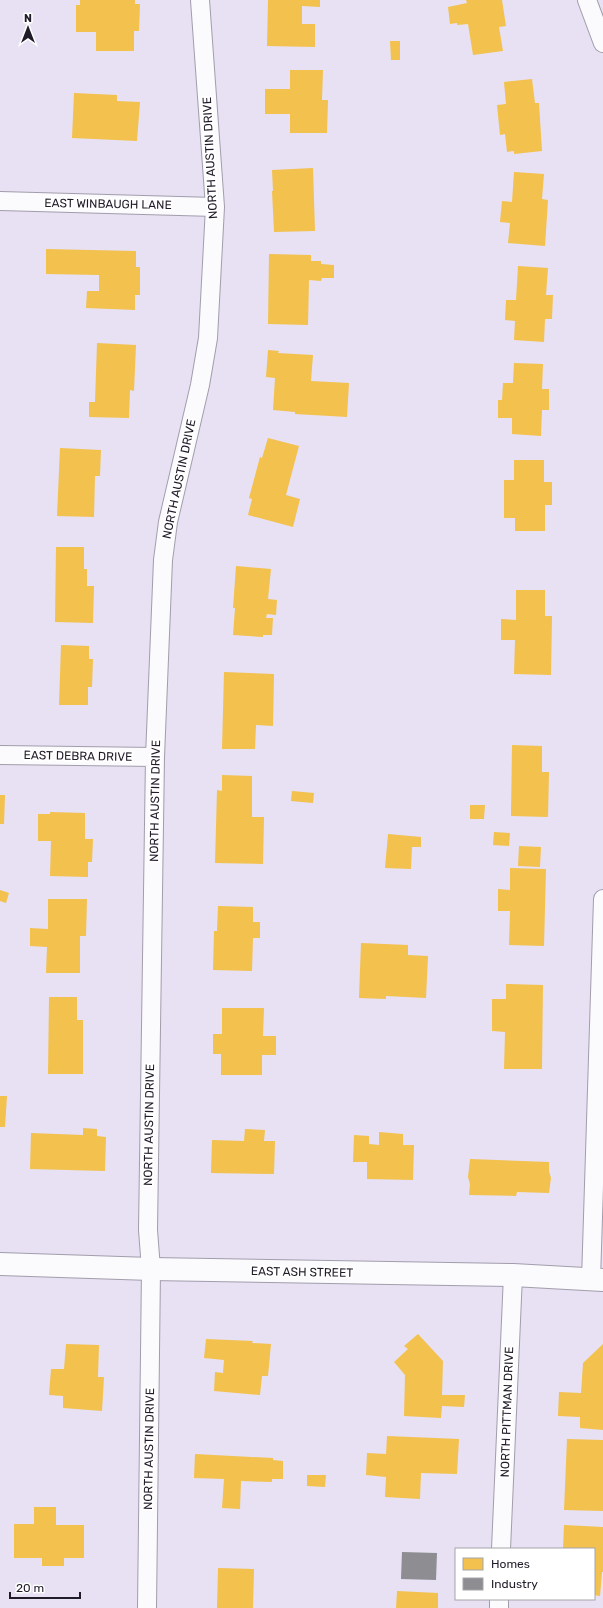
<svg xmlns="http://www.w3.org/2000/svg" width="603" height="1608" viewBox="0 0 603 1608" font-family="Rubik,sans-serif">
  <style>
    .homes { fill: #f2c14e }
    .industry { fill: #8d8d92 }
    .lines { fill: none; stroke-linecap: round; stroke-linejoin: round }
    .minor-casing { stroke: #a29dab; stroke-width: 20 }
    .tertiary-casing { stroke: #a29dab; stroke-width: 24 }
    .minor { stroke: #fbfafd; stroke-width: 18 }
    .tertiary { stroke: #fbfafd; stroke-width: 22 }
    .labels { text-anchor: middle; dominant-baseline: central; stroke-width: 4; stroke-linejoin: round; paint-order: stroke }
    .street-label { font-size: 12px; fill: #201b28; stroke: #fff }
  </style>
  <rect width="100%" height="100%" fill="#e7e1f3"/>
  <path class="homes" d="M80,0H135V4H140L139,31H134V51H96V32H76V5H80Z
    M268,0H320V7L302,6V24H315V47L267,46Z
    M466,0H502L506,26L499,27L503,51L473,55L468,24L457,25V23L450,24L448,7L467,3Z
    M390,41H400V60H391Z
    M290,70H323L322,100H328L327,133H290V114H265V89H290Z
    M532,79L535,103H539L542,151L514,154V151L507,152L505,134L500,135L497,105L506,104L504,82Z
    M74,93L117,95V101L140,102L137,141L72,138Z
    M313,168L315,231L274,232L272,191H273L272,170Z
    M514,172L544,174L542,199L548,200L545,246L508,243L510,223L500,222L502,201L512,202Z
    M46,249L136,251V267H140V295H135V310L86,308L87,291H99V275L46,274Z
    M269,254L311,255V261H321V264L334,265V278H322L321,281L309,280L308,325L268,324Z
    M518,266L548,268L546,295H553L552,319H545L544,342L514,340L515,321L505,320L506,300H516Z
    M97,343L136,345L134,391L130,390L129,418L89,417V402H95Z
    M268,350L279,351L278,353L313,355L311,381L349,383L347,417L295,414V412L273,410L275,378L266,377Z
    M514,363L543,364L542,389H549V410H542L541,436L512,434V418H498V400H502L503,383H513Z
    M268,438L299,446L286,495L300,499L293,527L248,515L252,499L249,498L260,457L262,458Z
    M60,448L101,450L100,476H95L94,517L57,516Z
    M514,460H544V482H552V505H545V531H515V518H504V480H514Z
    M56,547H84V569H87V586H94L93,623L55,622Z
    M236,566L271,569L268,599L277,600L276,615L267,614L266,618H273L272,635H263V637L233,635L235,608H233Z
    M516,590H545V616H552L551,675L514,674L515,640H501V619L516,620Z
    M61,645L89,646V659H93L92,687H88V705H59Z
    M224,672L274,674L273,726L256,725L255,749H222Z
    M512,745L542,746V772H549L548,817L511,816Z
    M222,775L252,776V817H264L263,864L215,863L217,790L222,791Z
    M292,791L314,793L313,803L291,801Z
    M0,795H5L4,824H0Z
    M470,805H485L484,819H470Z
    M50,812L85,813V839H93L92,862H88V877L50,876L51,841H38V814H50Z
    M494,832L510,833L509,846L493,845Z
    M388,834L421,837V847H412L411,869L385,868Z
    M519,846L541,847L540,867L518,866Z
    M510,868L546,869L544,946L509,945L510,911H498V889L510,890Z
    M0,890L9,893L6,903L0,901Z
    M48,899H87L86,936H80V973H46L47,947L30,946V928L48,929Z
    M218,906L253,907V922H260V938H253L252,971L213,970L214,931H217Z
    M361,943L408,945V955L428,956L426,998L386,996V999L359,998Z
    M506,984L543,985L542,1069H504L505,1032L492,1031V999H506Z
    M49,997H77V1020H83V1074H48Z
    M222,1008H264L263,1036H276V1055H262V1075H221V1054H213V1034H222Z
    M0,1096H7L5,1127H0Z
    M83,1128L97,1129V1136L106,1137L105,1171L30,1169L31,1133L83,1135Z
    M245,1129L265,1130L264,1141H275L274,1174L211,1173L212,1140L244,1141Z
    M379,1132L403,1134V1145H414L413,1180L367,1179V1162H353L354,1135L369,1136V1144L379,1145Z
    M470,1159L549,1162V1171L551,1178L549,1193L517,1192L516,1196L469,1195L470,1184L468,1177Z
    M418,1334L443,1361L442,1395H465L464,1407L442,1406L441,1418L404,1416L405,1375L394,1362L408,1349L404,1346Z
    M206,1339L253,1341L252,1343L271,1344L268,1376H262L260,1395L214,1391L215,1372L223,1373L224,1360L204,1358Z
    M66,1344L99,1345L98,1377H104L102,1411L63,1408V1396L49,1395L51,1369H64Z
    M603,1344V1430L580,1428V1417L558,1416L559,1392L581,1393L583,1363Z
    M387,1436L459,1439L457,1474L421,1473L420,1499L385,1497L386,1477L366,1475L367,1453L386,1454Z
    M567,1439L603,1440V1511L564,1510Z
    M195,1454L273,1458V1460L283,1461V1479H272V1482L241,1481L240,1509L222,1508L224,1479L194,1478Z
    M307,1475H326L325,1487L307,1486Z
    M34,1507H56V1525H84V1558H64V1566H42V1558H14V1524H34Z
    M564,1525L603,1527V1572H602L600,1596L594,1595V1549H563Z
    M218,1568L254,1569L253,1608H217Z
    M397,1591L438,1593V1608H396Z"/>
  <path class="industry" d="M402,1552L437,1553L436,1580L401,1579Z"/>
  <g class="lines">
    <g class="minor-casing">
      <path id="minor" d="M587,0L603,43
        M0,201L215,207
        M0,755L155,757
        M591,1280L603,899
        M501,1549L513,1275
        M147,1608L151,1269L148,1230L155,757L163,560L168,522L200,385L208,338L215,207L200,0
        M499,1608V1599"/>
    </g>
    <g class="tertiary-casing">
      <path id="tertiary" d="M0,1264L151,1269L513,1275L603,1280"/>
    </g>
    <use href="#minor" class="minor"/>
    <use href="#tertiary" class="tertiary"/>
  </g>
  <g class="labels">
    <g class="street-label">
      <text transform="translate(210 158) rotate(-93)">NORTH AUSTIN DRIVE</text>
      <text transform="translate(108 204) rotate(1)">EAST WINBAUGH LANE</text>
      <text transform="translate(179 479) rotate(-78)">NORTH AUSTIN DRIVE</text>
      <text transform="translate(78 756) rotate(1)">EAST DEBRA DRIVE</text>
      <text transform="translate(155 801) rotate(-89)">NORTH AUSTIN DRIVE</text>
      <text transform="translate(149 1125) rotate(-89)">NORTH AUSTIN DRIVE</text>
      <text transform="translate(302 1272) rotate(1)">EAST ASH STREET</text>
      <text transform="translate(507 1412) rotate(-88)">NORTH PITTMAN DRIVE</text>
      <text transform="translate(149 1449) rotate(-89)">NORTH AUSTIN DRIVE</text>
    </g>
  </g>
  <rect x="455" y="1548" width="140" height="52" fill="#ffffff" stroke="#a6a4a9"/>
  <rect x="463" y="1558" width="20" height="12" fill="#f2c14e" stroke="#a6a4a9"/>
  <text x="491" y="1568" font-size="12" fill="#201b28">Homes</text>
  <rect x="463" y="1578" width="20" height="12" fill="#8d8d92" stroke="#a6a4a9"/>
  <text x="491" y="1588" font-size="12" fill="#201b28">Industry</text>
  <g transform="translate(28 28)" stroke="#ffffff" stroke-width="3" paint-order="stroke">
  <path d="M0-3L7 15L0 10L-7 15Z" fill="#201b28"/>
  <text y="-6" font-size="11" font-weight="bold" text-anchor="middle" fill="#201b28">N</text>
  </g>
  <path d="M10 1592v6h70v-6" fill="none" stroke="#201b28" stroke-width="2"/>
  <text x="16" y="1592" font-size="12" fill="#201b28" stroke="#ffffff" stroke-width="3" paint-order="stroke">20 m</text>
</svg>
